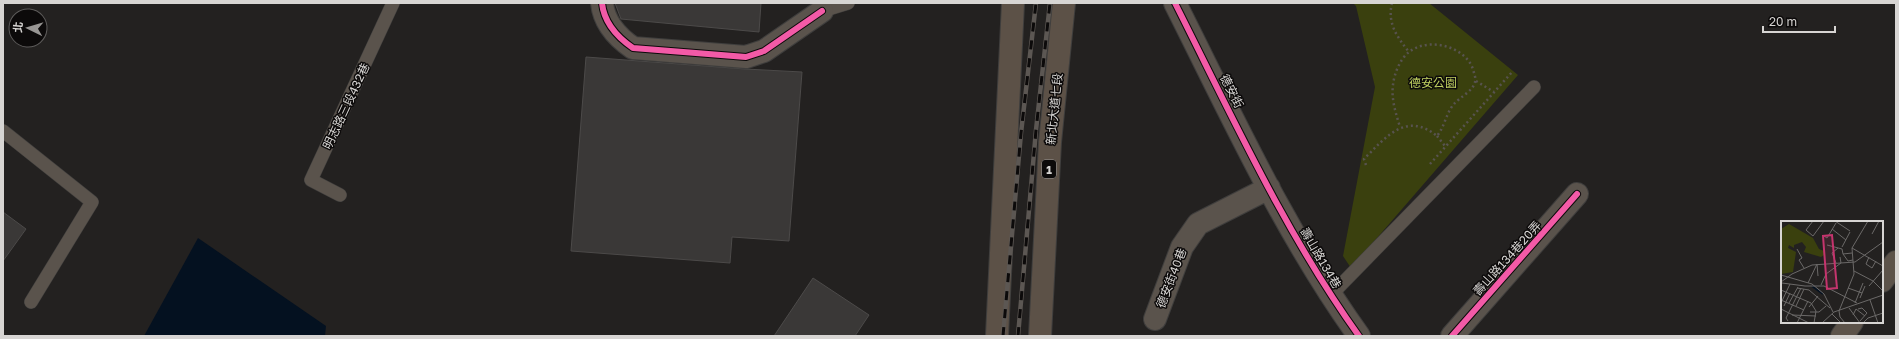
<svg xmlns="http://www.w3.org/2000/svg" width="1899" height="339" viewBox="0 0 1899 339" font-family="'Golos Text','Noto Sans TC',sans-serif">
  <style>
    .green { fill: #3a400e }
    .water { fill: #041120 }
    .building { fill: #3a3837; stroke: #4c4a49 }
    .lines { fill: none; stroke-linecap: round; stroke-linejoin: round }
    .lane-casing { stroke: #3f3e3d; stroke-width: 14 }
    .street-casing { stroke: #3f3e3d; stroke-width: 24 }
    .secondary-casing { stroke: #3f3e3d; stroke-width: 24 }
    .primary-casing { stroke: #3f3e3d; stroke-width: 24 }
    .path { stroke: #58534f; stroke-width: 2.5; stroke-dasharray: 2 3; stroke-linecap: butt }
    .lane { stroke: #5a534c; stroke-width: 13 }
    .street { stroke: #5a534c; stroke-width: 22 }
    .secondary { stroke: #5c534a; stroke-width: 22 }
    .primary { stroke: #5c5147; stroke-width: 22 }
    .rail-casing { stroke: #5c5753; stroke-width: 4.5 }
    .rail { stroke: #0c0a0a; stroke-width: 3; stroke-dasharray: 9; stroke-linecap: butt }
    .cycleway-casing { stroke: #0c0a0a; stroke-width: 8 }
    .cycleway { stroke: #f35aa7; stroke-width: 6 }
    .labels { text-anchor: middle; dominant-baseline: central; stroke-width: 3; stroke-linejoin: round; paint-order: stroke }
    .shield { fill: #0c0a0a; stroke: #9a9897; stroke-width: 1 }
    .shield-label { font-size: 11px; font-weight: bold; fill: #d7d5d3 }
    .park-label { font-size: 12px; fill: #bfcf60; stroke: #0c0a0a }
    .street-label { font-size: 12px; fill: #d7d5d3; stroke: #0c0a0a }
    .inset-river { fill: none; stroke: #041120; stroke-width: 2 }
    .inset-road { fill: none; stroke: #6b6968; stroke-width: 1 }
    .view { fill: #c5346d; fill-opacity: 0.15; stroke: #c5346d; stroke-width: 2 }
    .inset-edge { fill: none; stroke: #d7d5d3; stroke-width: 2 }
  </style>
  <rect width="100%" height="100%" fill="#232120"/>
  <path class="green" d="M1353,3H1429L1518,75L1351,268L1343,256L1375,87L1356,6Z"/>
  <path class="water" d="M198,238L326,326L325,336H144Z"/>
  <path class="building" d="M615,3H761L759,32L621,19Z
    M586,57L745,69L802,72L789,241L732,237L730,263L571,251Z
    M3,212L26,229L3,261Z
    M813,278L869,315L855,336H774Z"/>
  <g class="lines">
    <g class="lane-casing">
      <path id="lane" d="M822,11L848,3
        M3,131L92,202L31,302
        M340,195L311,180L393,3
        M1330,296L1534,87"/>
    </g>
    <g class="street-casing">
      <path id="street" d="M602,3C604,23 617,37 633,48L746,57L764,51L822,11
        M1175,3C1232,116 1285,233 1359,336
        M1155,319L1182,247L1198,224L1269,188
        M1452,336L1577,194"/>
    </g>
    <g class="secondary-casing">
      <path id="secondary" d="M1882,281L1896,262
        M1842,336L1852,322"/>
    </g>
    <g class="primary-casing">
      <path id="primary" d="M997,336L1013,3
        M1040,336L1050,142L1064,3"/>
    </g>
    <path class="path" d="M1392,3C1387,23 1397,37 1409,52
      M1476,81L1494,92
      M1437,136L1445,146
      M1430,164L1513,71
      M1366,165L1364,159C1386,137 1406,111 1437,136C1445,126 1446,113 1454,104C1460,97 1473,91 1475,82C1476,80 1475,76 1474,73C1469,47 1429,36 1409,52C1400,59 1394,74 1393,85C1391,99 1396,114 1400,127"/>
    <use href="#lane" class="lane"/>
    <use href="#street" class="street"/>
    <use href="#secondary" class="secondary"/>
    <use href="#primary" class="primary"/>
    <g class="rail-casing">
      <path id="rail" d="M1003,336L1021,133L1036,3
        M1018,336L1036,130L1050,3"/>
    </g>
    <use href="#rail" class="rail"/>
    <g class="cycleway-casing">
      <path id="cycleway" d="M602,3C604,23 617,37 633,48L746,57L764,51L822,11
        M1175,3C1232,116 1285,233 1359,336
        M1452,336L1577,194"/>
    </g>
    <use href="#cycleway" class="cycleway"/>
  </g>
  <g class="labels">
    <rect class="shield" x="1042" y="160" width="14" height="18" rx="3"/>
    <g class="shield-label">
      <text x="1049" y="169">1</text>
    </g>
    <g class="park-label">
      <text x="1433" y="82">德安公園</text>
    </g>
    <g class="street-label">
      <text transform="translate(1232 91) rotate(63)">德安街</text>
      <text transform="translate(346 106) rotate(-65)">明志路三段432巷</text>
      <text transform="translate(1054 109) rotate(-84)">新北大道七段</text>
      <text transform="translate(1321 258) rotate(60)">壽山路134巷</text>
      <text transform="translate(1507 258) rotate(-48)">壽山路134巷20弄</text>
      <text transform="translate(1171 278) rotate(-69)">德安街40巷</text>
    </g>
  </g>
  <g transform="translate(1781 221)">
    <rect width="102" height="102" fill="#232120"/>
    <path d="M8,3L32,17L38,28L43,30V34L40,36L23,31L25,26L21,21L13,24V27L8,24L7,27L15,31L12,51L0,53V8Z" fill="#3a400e"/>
    <path class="inset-river" d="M31,65L42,73"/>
    <path class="inset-road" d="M32,0L25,9L32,15L43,0M54,0L69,10M51,8L65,19M91,13L98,0M43,15L46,17L55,2M46,24L61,28L62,33L71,32M61,26L69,11M71,27L102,45M16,28L21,37L18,39L23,47M62,33L67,40L72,39M88,36L85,43L91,47L95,40M55,42L51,32L57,27M73,50L92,60L102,70M0,54L31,63L43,73L52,91M0,61L11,53L31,44L74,41L102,21M1,62L24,65H43L76,82M27,62L36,43L37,55M40,64L45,53L60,42L59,36M88,65L102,49M16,67L28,69L49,87M67,67L81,72M0,69L30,82L35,90L33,102M79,77L84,65M0,79L23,89M89,79L97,102M0,82L9,63M8,82L17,66M74,82L82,62M3,85L9,72M15,85L23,68M28,86L37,75M68,87L79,102M0,88L28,102M77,88L81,87L86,92L79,100M58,90L59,96L64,102M58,90L73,53L71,27L87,0M29,91H38L45,85M51,93L60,102M11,94L35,95M72,94L75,88L84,95M7,100L5,97L20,67M16,102L27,80M41,102L53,91L102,74M82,102L87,97L102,92"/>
    <path class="view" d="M51,14L56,67L46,68L42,15Z"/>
    <rect width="102" height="102" class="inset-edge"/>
  </g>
  <rect width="1899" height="339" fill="none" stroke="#d7d5d3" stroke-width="8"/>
  <g transform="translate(28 28) rotate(275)"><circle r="19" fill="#0c0a0a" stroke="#5d5b5a"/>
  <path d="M0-3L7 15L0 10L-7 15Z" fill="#989694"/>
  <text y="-6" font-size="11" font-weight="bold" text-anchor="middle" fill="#d7d5d3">北</text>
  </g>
  <path d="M1763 26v6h72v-6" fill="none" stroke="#d7d5d3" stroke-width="2"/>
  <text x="1769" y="26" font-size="12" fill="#d7d5d3" stroke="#0c0a0a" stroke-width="3" paint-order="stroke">20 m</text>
</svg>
